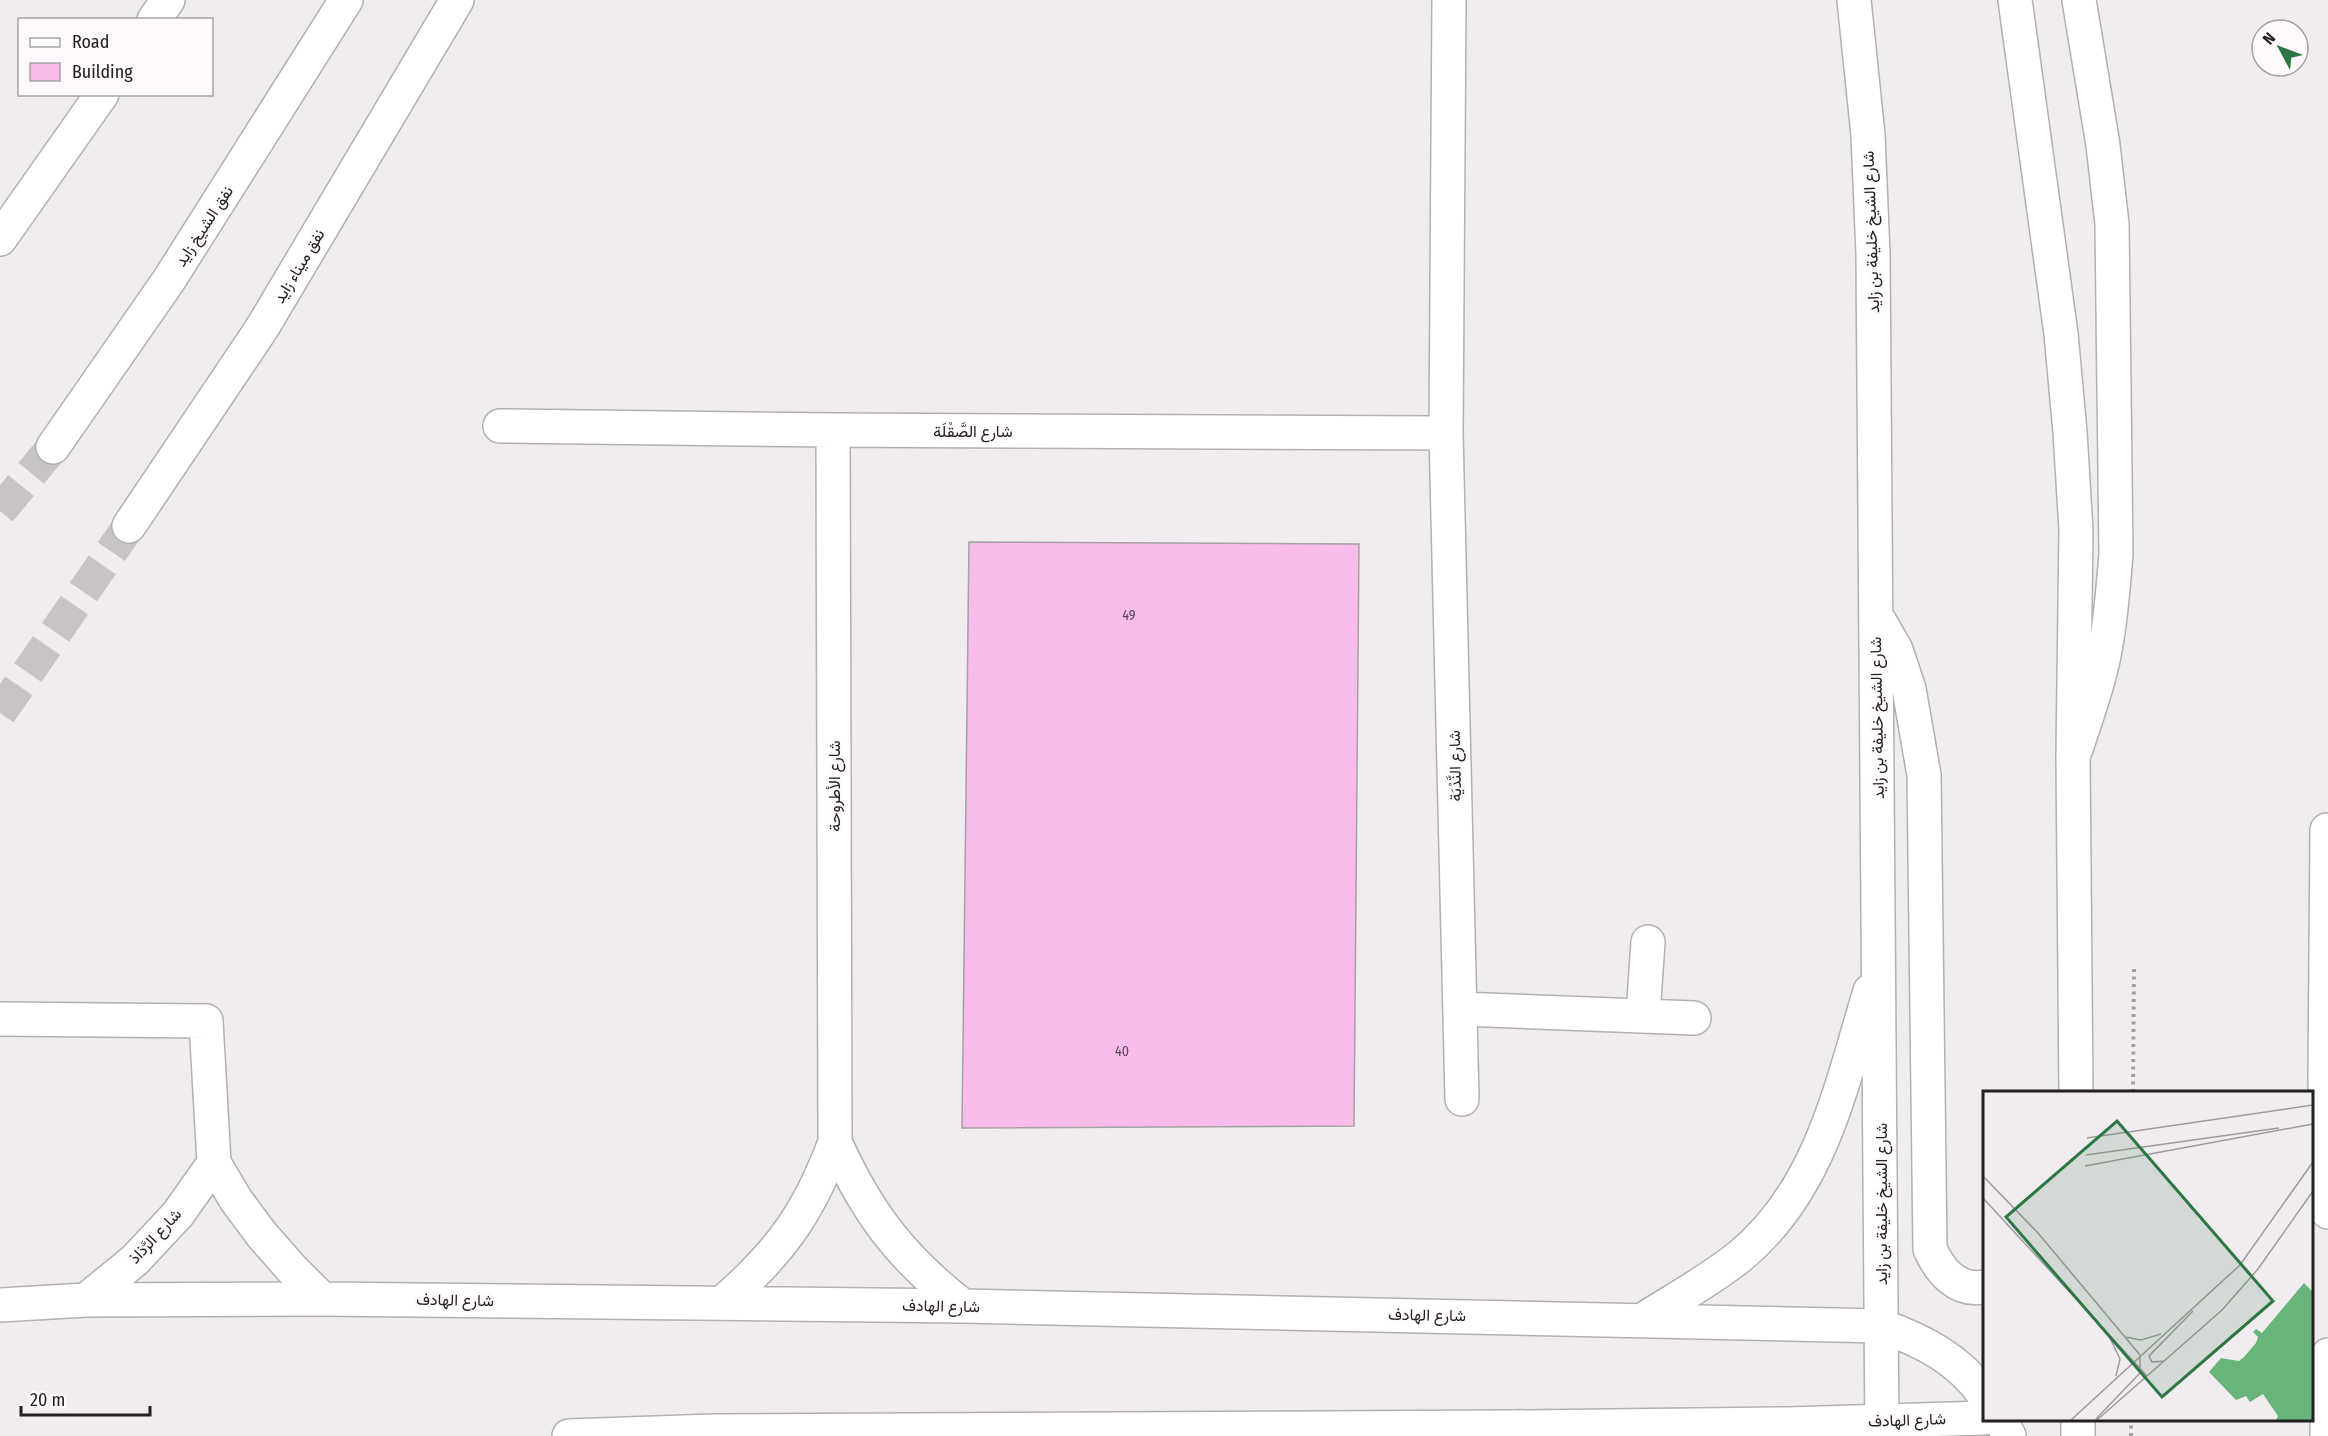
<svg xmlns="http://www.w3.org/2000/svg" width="2328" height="1436" viewBox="0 0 2328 1436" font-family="'Fira Sans Condensed',Vazirmatn,sans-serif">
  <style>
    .building { fill: #f8bcea; stroke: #a4a0a3; stroke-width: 1.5 }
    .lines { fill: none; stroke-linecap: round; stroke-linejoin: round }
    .highway-tunnel { stroke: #c7c3c6; stroke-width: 33; stroke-dasharray: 33 16; stroke-linecap: butt }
    .minor-casing { stroke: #b3afb2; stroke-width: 36 }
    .major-casing { stroke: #b3afb2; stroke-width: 36 }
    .highway-casing { stroke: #b3afb2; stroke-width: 36 }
    .path { stroke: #a29ea1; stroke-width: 4; stroke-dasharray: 3 4.5; stroke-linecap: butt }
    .minor { stroke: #fff; stroke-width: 33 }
    .major { stroke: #fff; stroke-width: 33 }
    .highway { stroke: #fff; stroke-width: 33 }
    .labels { text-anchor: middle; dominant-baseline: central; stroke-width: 5; stroke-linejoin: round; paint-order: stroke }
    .number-label { font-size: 14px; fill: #584754 }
    .street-label { font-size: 16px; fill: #222022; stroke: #fef9fd }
    .inset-road { fill: none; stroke: #9e9a9d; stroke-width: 1.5 }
    .view { fill: #2e7745; fill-opacity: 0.15; stroke: #2e7745; stroke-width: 3 }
    .inset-edge { fill: none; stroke: #222022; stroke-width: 3 }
  </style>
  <rect width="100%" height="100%" fill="#f0ecef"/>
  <path class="building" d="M969,542L1359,544L1354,1126L962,1128Z"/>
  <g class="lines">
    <path class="highway-tunnel" d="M0,511L53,447
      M0,713L129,526"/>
    <g class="minor-casing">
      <path id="minor" d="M1449,0L1446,433L1462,1099
        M500,426L833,430L1446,433
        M2076,749C2086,718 2098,687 2104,655C2111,622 2113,588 2116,554L2112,224L2103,145L2079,0
        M2327,830L2325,1078L2328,1212
        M1461,1009L1694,1018
        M1643,1015L1648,942
        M0,1019L206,1021L214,1163L236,1200L262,1235L291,1268L322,1299
        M835,1142C867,1213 901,1258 963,1306
        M86,1300L135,1260L178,1214L214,1163
        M722,1303C779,1254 809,1213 835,1142L833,430
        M0,1305L86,1300L322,1299L963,1306L1882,1326
        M569,1436L713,1431L1514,1427L1788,1424L1984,1418
        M2327,1436L2328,1355"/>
    </g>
    <g class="major-casing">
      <path id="major" d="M1854,0L1868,135L1873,254L1882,1436
        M2015,0L2061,334L2070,432L2076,530L2073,756L2076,1092
        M1880,622L1896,650L1909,689L1924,775L1930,1249C1940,1271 1957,1292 1984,1287
        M1644,1319C1676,1299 1710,1280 1739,1257C1821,1190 1841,1086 1870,991
        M1882,1326C1923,1341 1959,1359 1984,1395
        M2001,1420L2009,1436
        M2078,1420V1436
        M1514,1427L1518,1436"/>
    </g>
    <g class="highway-casing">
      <path id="highway" d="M154,20L168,0
        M0,239L102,94
        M53,447L169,280L346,0
        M129,526L262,328L457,0"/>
    </g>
    <path class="path" d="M2133,1092L2134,969
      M2131,1436V1420"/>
    <use href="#minor" class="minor"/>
    <use href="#major" class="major"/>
    <use href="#highway" class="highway"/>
  </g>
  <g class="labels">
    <g class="number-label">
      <text x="1129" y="615">49</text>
      <text x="1122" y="1051">40</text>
    </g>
    <g class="street-label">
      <text transform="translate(204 226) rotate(-57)">نفق الشيخ زايد</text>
      <text transform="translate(1871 232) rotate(-92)">شارع الشيخ خليفة بن زايد</text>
      <text transform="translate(299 266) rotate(-59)">نفق ميناء زايد</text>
      <text x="973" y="431">شارع الصَّقْلَة</text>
      <text transform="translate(1877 718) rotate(-91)">شارع الشيخ خليفة بن زايد</text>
      <text transform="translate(1455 766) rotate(-91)">شارع النَّدْيَة</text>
      <text transform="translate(834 786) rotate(-90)">شارع الأطروحة</text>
      <text transform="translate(1881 1204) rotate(-90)">شارع الشيخ خليفة بن زايد</text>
      <text transform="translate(155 1236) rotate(-47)">شارع الرَّذاذ</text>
      <text transform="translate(455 1300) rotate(1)">شارع الهادف</text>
      <text transform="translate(941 1306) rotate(1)">شارع الهادف</text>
      <text transform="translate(1427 1315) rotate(1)">شارع الهادف</text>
      <text transform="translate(1907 1420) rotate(-2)">شارع الهادف</text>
    </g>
  </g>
  <g transform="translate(1983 1091)">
    <rect width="330" height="330" fill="#f0ecef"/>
    <path d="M321,192L330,201V329H293L295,325L280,303L267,311L263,305L253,309L226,281L238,267L256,270L261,266L273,252L275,246L270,241L273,238L279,242Z" fill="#68b57b"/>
    <path class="inset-road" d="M104,47L330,14M103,64L296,37M102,75L330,33M0,85L55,142L157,264M0,107L164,285M125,243L137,268L133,285M142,246L158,249L178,243M182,270L169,271L166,265L210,220M113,328L157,282V264M88,329L257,174L330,71M114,329L239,219L275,178L330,100"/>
    <path class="view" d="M134,30L290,210L179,306L23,126Z"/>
    <rect width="330" height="330" class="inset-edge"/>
  </g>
  <rect x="18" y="18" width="195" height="78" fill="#fef9fd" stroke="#a6a2a5" stroke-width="1.5"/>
  <rect x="30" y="38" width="30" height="9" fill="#ffffff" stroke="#a6a2a5" stroke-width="1.5"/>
  <text x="72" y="48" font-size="18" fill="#222022">Road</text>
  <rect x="30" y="63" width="30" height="18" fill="#f8bcea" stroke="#a6a2a5" stroke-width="1.5"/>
  <text x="72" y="78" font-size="18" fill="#222022">Building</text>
  <g transform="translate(2280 48) rotate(311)"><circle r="28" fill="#fef9fd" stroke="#a6a2a5" stroke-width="1.5"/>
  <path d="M0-4.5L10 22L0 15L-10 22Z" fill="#2e7745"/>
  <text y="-9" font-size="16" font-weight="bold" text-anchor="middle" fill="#222022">N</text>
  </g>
  <path d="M21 1406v9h129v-9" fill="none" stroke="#222022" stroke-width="3"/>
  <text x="30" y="1406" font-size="18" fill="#222022" stroke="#fef9fd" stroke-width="4.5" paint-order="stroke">20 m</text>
</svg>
